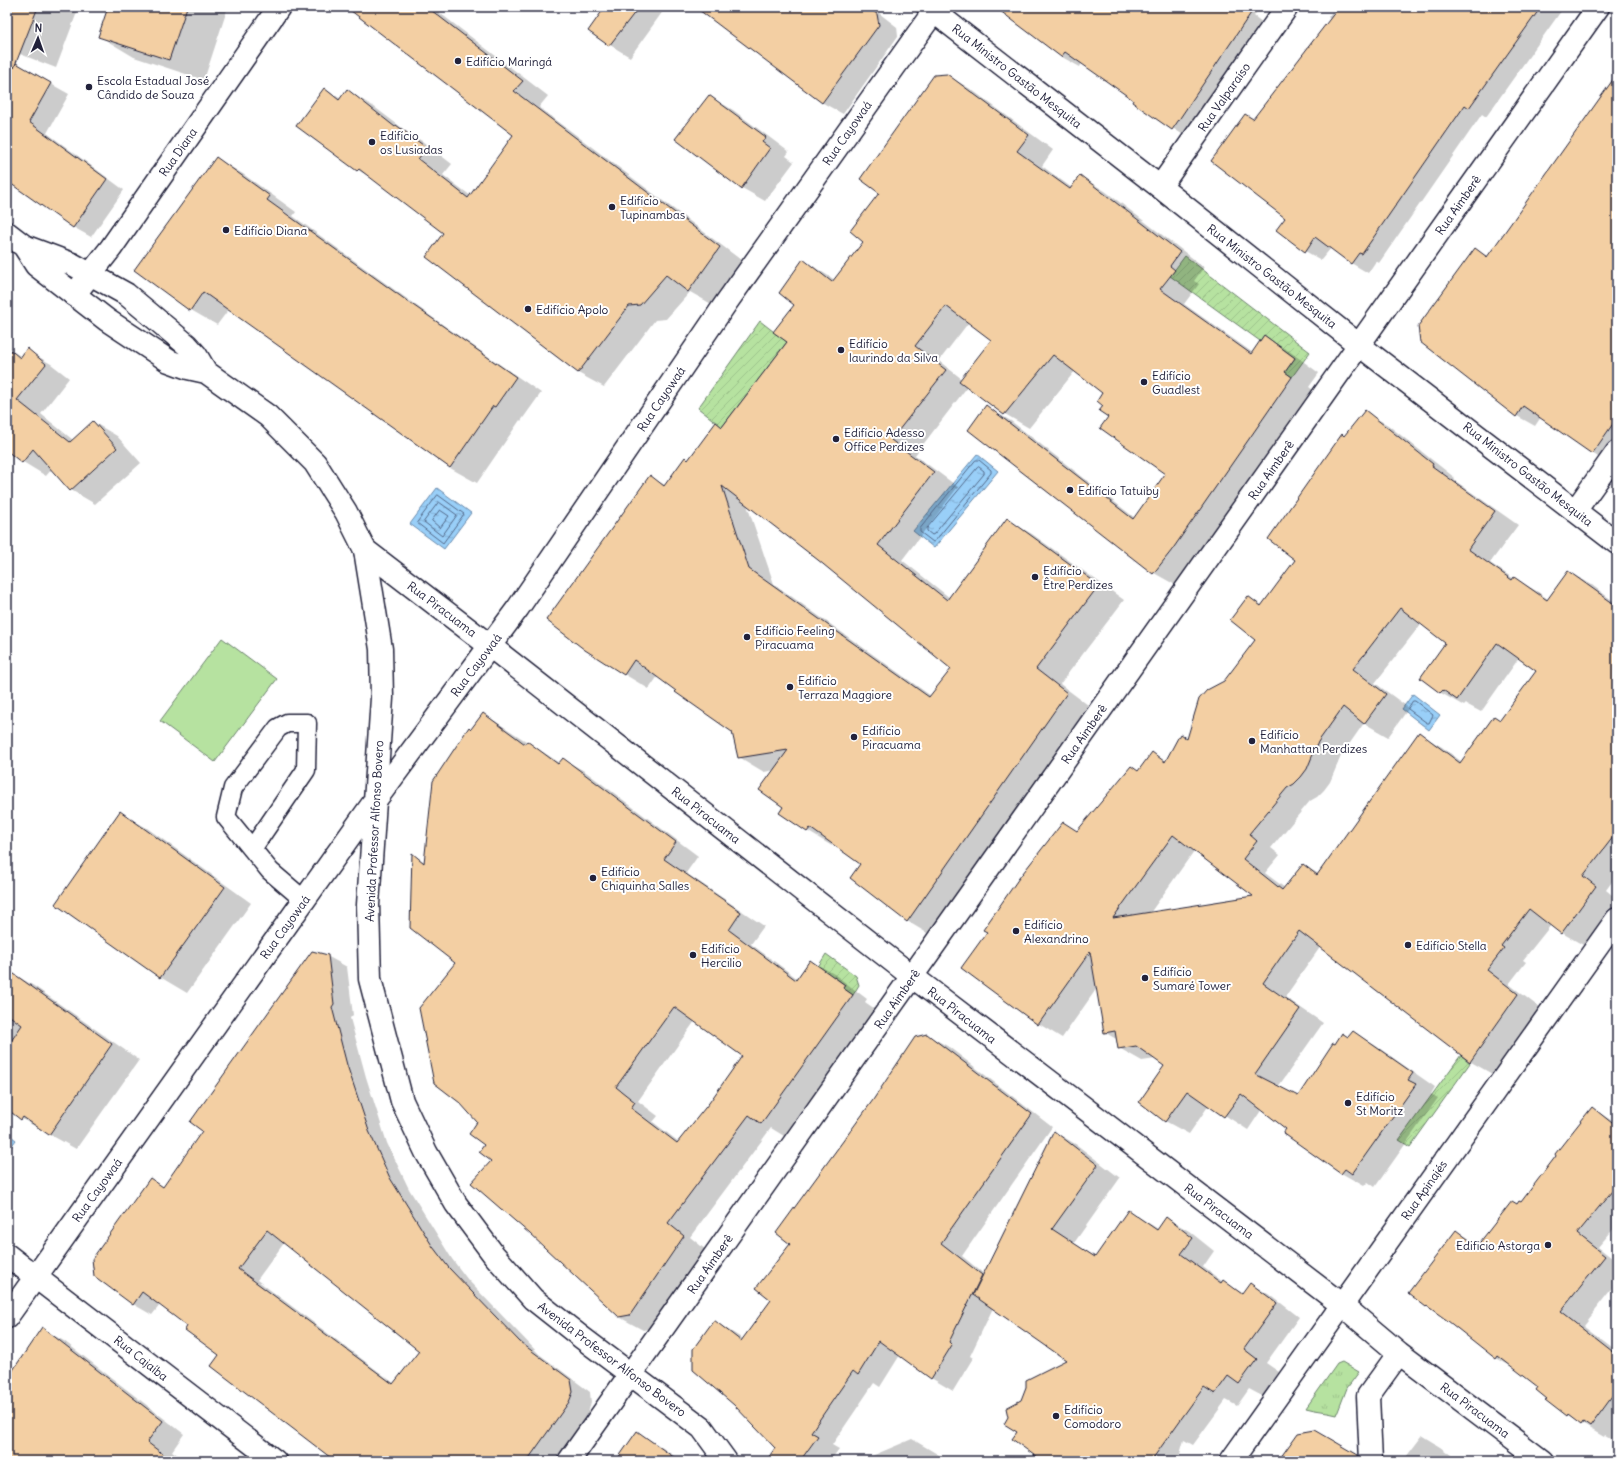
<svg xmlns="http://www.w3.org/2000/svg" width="1624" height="1468" viewBox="0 0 1624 1468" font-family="Delius,sans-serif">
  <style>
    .grass { fill: #b6e2a0; stroke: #6c826e }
    .park { fill: url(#park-tufts); stroke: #6c826e }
    .garden { fill: url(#garden-furrows); stroke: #6c826e }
    .water { fill: url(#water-ripples); stroke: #698aac }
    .shadow { fill: #0003; fill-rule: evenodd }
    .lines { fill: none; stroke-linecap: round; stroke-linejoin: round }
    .shore { stroke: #526787; stroke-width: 1 }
    .building { fill: #f3cfa3; stroke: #22223b; fill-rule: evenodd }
    .service-casing { stroke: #22223b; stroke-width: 21 }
    .minor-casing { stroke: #22223b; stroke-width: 25 }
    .tertiary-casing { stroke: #22223b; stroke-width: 25 }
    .secondary-casing { stroke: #22223b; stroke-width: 25 }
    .service { stroke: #fff; stroke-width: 18 }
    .minor { stroke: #fff; stroke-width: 22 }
    .tertiary { stroke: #fff; stroke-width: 22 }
    .secondary { stroke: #fff; stroke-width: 22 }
    .poi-dot { fill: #22223b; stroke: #fff; stroke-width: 1.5 }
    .labels { text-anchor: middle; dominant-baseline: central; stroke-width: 4; stroke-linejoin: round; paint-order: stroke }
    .poi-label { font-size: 12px; fill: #22223b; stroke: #fff; text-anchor: start }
    .street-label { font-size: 12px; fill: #22223b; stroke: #fff }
  </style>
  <defs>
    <pattern id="park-tufts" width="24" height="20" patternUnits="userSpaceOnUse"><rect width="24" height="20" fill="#b6e2a0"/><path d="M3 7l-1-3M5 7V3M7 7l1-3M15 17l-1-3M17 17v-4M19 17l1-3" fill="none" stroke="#9cc28b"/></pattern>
    <pattern id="garden-furrows" width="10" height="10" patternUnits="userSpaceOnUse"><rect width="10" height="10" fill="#b6e2a0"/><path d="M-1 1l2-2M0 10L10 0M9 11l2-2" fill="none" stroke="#9cc28b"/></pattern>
    <pattern id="water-ripples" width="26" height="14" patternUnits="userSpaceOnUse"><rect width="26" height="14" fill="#99cff8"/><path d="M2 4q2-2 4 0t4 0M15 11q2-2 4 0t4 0" fill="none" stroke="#84b1d6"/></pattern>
  </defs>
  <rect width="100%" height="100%" fill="#fff"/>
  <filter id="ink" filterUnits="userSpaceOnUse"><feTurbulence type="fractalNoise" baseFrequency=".025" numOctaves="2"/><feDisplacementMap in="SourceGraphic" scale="8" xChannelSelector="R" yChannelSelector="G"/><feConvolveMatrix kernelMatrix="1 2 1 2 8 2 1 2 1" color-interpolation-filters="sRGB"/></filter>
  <g filter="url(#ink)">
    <path class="grass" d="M222,638L277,679L215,762L160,721Z"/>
    <path class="park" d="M1342,1362L1359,1372L1347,1388L1337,1414C1326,1411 1316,1411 1306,1408L1337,1364Z"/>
    <path class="garden" d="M1185,256L1310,352L1292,377L1285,372L1295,358L1264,335L1260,341L1170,276Z
      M760,321L787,342L722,427L698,408Z
      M826,954L856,976L859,985L853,995L843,988L845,985L833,976L831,980L816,970Z
      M1461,1055L1470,1063L1410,1147L1399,1140Z"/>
    <path class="water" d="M977,454L998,471L934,548L913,531Z
      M437,488L471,513L444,549L410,524Z
      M1413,694L1440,715L1429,730L1402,709Z
      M7,1133L16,1140L7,1152Z"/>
    <path class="shadow" d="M7,7H79L56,68L7,49Z
      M109,7H228L204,80L134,57L99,36Z
      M365,7H432L548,96L539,107L745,263L715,306L690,292L666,319L655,320L604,387L578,373L427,257L444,233L377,181L358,170L325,89L341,99L347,91L373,106L410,134L422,141L452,164L443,175L471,196L515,135Z
      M606,7H666L630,57L610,45L590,30Z
      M697,7H871L897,27L898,36L843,114L823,103Z
      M1000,7H1260L1254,16L1267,26L1191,140L1133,102L1135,100L1082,63L1080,67L1062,57L999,8Z
      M1336,7H1564L1486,117L1482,114L1379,263L1376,261L1368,273L1351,263L1331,248L1321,260L1305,251L1286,218L1253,119L1331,20L1328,17Z
      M17,65L69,94L47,133L124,190L91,237L73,227L7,179V82Z
      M1617,74V468L1598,457L1541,417L1535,426L1517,416L1475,249L1488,257Z
      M947,75L972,90L1053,150L1042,166L1072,188L1080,176L1105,191L1204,267L1194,281L1199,284L1184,304L1253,353L1264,337L1289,351L1319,373L1309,387L1316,392L1179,587L1154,573L969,430L986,407L1011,421L1135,518L1167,474L1109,417L1104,406V393L1075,371L1029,428L1005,414L968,386L915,455L958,487L902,560L950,598L1007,520L1032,534L1124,600L1060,684L1092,708L932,936L907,921L861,864L833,844L832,846L807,831L784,807L775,770L764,772L739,757L733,732L658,676L649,689L624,674L650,477L665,485L689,461L717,424L723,427L789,342L803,260L835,280L865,241L880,193ZM969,322L992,340L962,379L939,361ZM747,505L819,560L952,669L931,696L774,584Z
      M709,96L733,110L789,152L786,156L794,162L765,201L742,188Z
      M217,159L243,174L296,212L293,216L436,320L541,393L521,421L520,420L477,483L450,468L229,309L217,325L191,310L135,270Z
      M7,348L22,357L27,350L51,364L69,378L41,414L73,440L93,422L117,436L141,463L95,504L71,490L52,469L46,476L23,462L7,450Z
      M1365,412L1388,425L1455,478L1454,480L1518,525L1490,563L1514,579V578L1538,592L1549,600L1569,572L1592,585L1617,604V875L1606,890L1617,899V902L1585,946L1562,933L1551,925L1523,960L1526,962L1509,984L1540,1008L1494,1075L1471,1062L1321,946L1285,997L1323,1023L1278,1087L1298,1097L1335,1045L1349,1038L1353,1032L1376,1046L1435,1087L1431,1094L1438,1098L1375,1187L1368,1182L1364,1186L1341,1173L1262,1109L1248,1130L1209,1105L1189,1134L1165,1121L1166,1066L1156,1059L1142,1061L1119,1048L1118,1040L1104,1032L1097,988L1062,1038L1039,1024L963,967L1078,832L1139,772L1152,754L1167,762L1180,735L1188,739L1225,682L1256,640L1248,597L1262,605L1297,560L1345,437ZM1421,624L1446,643L1421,678L1441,693L1464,706L1466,704L1481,712L1519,658L1537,671L1501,721L1462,762L1442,747L1419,734L1319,874L1303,865L1285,888L1265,873L1280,855L1271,848L1310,801L1317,797L1324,790L1330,782L1341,756L1364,723L1388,737L1409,708L1375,683ZM1194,851L1255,896L1150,913Z
      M484,714L560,763L563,759L586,772L698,856L686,873L764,926L751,944L798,979L811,961L834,974L867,999L865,1002L875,1009L784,1136L771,1128L690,1237L706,1250L653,1328L643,1330L619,1317L492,1161L485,1145L478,1122L456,963L413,855L425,862L472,730ZM695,1021L743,1056L710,1103L679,1142L653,1122L658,1116L638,1101Z
      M120,813L147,828L251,903L187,993L160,977Z
      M327,956L347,967L353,1015L350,1018L366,1077L387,1143L409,1189L452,1259L468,1280L539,1354L590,1392L591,1403L588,1413L554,1461H336L189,1326L160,1305L152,1315L133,1304L150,1179L164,1187ZM284,1243L420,1351L395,1384L257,1280Z
      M7,970L34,986L139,1060L76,1149L22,1119L7,1108Z
      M927,1035L949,1047L1052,1127L962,1256L984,1274L1055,1132L1077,1145L1120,1178L1074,1243L1096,1257L1129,1211L1158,1229L1167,1218L1189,1231L1214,1251L1203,1267L1223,1282L1244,1294L1251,1284L1273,1297L1299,1317L1266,1363L1279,1372L1262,1396L1249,1389L1237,1406L1226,1400L1193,1445L1184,1440L1178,1461H1044L1018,1432L1022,1400L1068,1360L993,1308L970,1356L973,1358L953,1391L931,1378L900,1355L880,1387L874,1383L832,1445L839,1449L830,1461H776V1448L714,1321L743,1339L772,1300L792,1244Z
      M1592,1108L1617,1124V1225L1598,1247L1617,1262V1282L1583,1325L1617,1351V1432L1612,1439L1605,1435L1604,1437L1568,1416L1547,1400L1548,1398L1539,1387L1518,1370L1496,1358L1441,1315L1427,1307L1409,1293L1456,1231L1479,1244L1517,1205L1521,1203Z
      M42,1329L64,1341L184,1434L172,1451L186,1461H7V1382Z
      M638,1433L657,1444L681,1461H618Z
      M1422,1436L1440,1447L1459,1461H1407L1406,1457Z
      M912,1439L949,1461H860Z"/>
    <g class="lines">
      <path class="shore" d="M976,460H979L991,470V473L935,541L933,542L920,532V529Z
        M979,467L984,471V474L934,534L932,535L927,531V528L977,468Z
        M438,495L464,514L443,543L417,523Z
        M439,502L457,515L442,536L424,522Z
        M440,510L449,516L440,528L432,521Z
        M1413,701H1415L1433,715L1429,723H1427L1408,709Z"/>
    </g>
    <path class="building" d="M7,7H38L14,68L16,63L51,83L29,122L107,179L73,228L7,181Z
      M108,7H187L169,60L98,37Z
      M346,7H427L523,81L514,91L720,247L688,292L666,275L640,305L629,306L578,373L426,257L443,233L359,169L357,171L296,126L324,88L339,100L347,89L395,127L396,125L427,148L418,159L468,198L513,135Z
      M605,7H639L609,46L588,31Z
      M695,7H867L877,14L879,25L822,103Z
      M995,7H1255L1172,130L1132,102L1133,100L1065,52L1061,57Z
      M1339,7H1541L1469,108L1465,105L1362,254L1359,253L1351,264L1315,237L1305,252L1276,230L1285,218L1211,161L1245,114L1253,119Z
      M947,74L1029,135L1017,151L1070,189L1080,175L1180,252L1170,266L1175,270L1160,289L1251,354L1264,335L1295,358L1285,372L1292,377L1172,550L1153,574L968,430L986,405L1133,519L1165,474L1100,428L1108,417L1099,411L1103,406L1097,401L1102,393L1053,355L1004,415L959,381L991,340L946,306L915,346L946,370L891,440L934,472L878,545L947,600L1007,518L1099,585L1036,669L1067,693L907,922L850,878L860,864L810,828L807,832L779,813L783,807L759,790L788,750L738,758L732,732L675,692L676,691L634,660L624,675L585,650L546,620L650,475L664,486L685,457L688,460L716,422L722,427L787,342L773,332L794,305L779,293L803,259L832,282L863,242L850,231L879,193L860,179L934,75ZM722,486L818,560L951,669L929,697L749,569Z
      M1617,74V418L1592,454L1523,406L1516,417L1420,342L1418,326L1475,248L1487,257Z
      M709,95L766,137L762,142L770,148L741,189L675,139Z
      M216,157L270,196L267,200L410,303L516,377L495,407L493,406L450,468L203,292L190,311L134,270Z
      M7,347L20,358L27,348L46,364L17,400L70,442L93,421L117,448L70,491L33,449L22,463L7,451Z
      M1365,410L1433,464L1432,466L1495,511L1468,549L1512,580L1514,577L1547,600L1568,571L1617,606V832L1583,876L1596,886L1561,934L1529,909L1501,946L1504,948L1487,970L1518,994L1470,1062L1299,931L1263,983L1300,1009L1255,1074L1298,1096L1333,1043L1335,1044L1342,1033L1348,1037L1353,1031L1413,1073L1408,1080L1416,1084L1352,1174L1345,1169L1341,1174L1283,1133L1286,1129L1241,1094L1224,1117L1187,1091L1165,1122L1139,1102L1164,1066L1136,1046L1118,1049L1115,1031L1104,1033L1090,952L1038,1025L961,968L987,932L983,930L1019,878L1063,822L1077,831L1131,766L1138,771L1152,752L1165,762L1180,734L1187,739L1199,699L1207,690L1224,681L1255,640L1230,620L1248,596L1261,606L1295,560L1268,539L1342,434L1344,436ZM1400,608L1445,643L1420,678L1440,693L1443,690L1457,700L1497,643L1536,671L1500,720L1494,716L1460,763L1419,732L1317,875L1303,864L1282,890L1243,859L1257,841L1249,834L1287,788L1294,784L1301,777L1307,769L1318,742L1343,707L1364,724L1386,694L1353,669ZM1173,835L1253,896L1113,918L1146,872Z
      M483,713L525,744L527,741L558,764L563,758L676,842L664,859L741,912L729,930L796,980L810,960L845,985L843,988L853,995L761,1124L749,1115L668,1223L684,1236L630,1315L619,1317L530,1234L471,1183L491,1161L479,1152L484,1145L469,1134L477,1122L460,1103L434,1083L419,1008L455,963L410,928L412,853L424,863L433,781L469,727L471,729ZM674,1007L742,1056L709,1103L677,1143L631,1108L635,1102L616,1087Z
      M120,811L225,887L160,978L55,904Z
      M312,951L328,955L334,1004L332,1007L347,1065L369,1131L390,1178L433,1247L449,1268L520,1342L571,1380L573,1392L569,1402L527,1461H335L211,1366L219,1355L185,1330L187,1326L142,1292L133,1305L94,1276L92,1259L150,1178L163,1187L202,1131L190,1122ZM267,1230L419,1351L393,1384L238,1269Z
      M7,969L112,1044L49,1135L23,1117L21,1120L7,1109V1047L22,1025L7,1014Z
      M927,1034L1032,1114L941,1243L982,1275L949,1342L952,1345L931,1379L879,1341L858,1375L853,1371L811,1432L818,1436L800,1461H766L775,1448L734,1405L693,1370V1349L714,1320L741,1341L771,1300L756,1288L790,1244L776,1233L873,1100L915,1037Z
      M1592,1107L1617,1127V1185L1577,1234L1605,1256L1561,1311L1617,1355V1390L1590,1427L1583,1422L1581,1425L1568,1415L1567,1417L1545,1400L1547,1399L1536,1390L1538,1387L1498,1356L1496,1359L1448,1321L1427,1306L1426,1307L1408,1293L1456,1230L1477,1246L1512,1201L1517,1204L1519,1201L1521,1202L1556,1156L1555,1154Z
      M1054,1131L1098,1165L1052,1229L1095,1257L1128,1210L1157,1230L1166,1217L1193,1238L1181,1254L1221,1283L1223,1280L1242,1294L1250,1283L1277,1303L1244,1349L1257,1359L1239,1384L1228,1376L1215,1394L1204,1387L1151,1461H1042L1012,1439L1017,1432L1004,1424L1008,1417L1006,1408L1021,1400L1026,1387V1380L1066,1360L973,1295Z
      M42,1327L163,1421L147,1442L172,1461H7V1379Z
      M1315,1430L1358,1455V1461H1278L1298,1433Z
      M637,1431L679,1461H616Z"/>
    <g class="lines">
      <g class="service-casing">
        <path id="service" d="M252,849L306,770L307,723H287L278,728L233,788L226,817L270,871L304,900"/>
      </g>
      <g class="minor-casing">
        <path id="minor" d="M928,7L1160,187L1359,345L1617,543
          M1160,187L1287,7
          M74,295L111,248L279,7
          M1575,511L1617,452
          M365,550L490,646L913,977L1342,1305L1399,1353L1542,1461
          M7,1255L275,1461
          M7,1317L374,802L518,608L726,303L937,7
          M569,1461L1598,7
          M1371,1461L1368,1396L1399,1353"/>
      </g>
      <g class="tertiary-casing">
        <path id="tertiary" d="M1231,1461L1617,919"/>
      </g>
      <g class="secondary-casing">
        <path id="secondary" d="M7,233L24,246L72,264L126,294L187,345L196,355L206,372
          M24,246L36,265L107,320L169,361L188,368L206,372L268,416L315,463L346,512L365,550L381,649L382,698L368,905L370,979L402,1101L426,1152L456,1204L494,1255L533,1299L581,1337L702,1428L726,1461"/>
      </g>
      <use href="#service" class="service"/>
      <use href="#minor" class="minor"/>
      <use href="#tertiary" class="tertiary"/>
      <use href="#secondary" class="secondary"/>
    </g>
  </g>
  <g class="poi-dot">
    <circle cx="458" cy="61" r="4"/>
    <circle cx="89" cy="87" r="4"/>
    <circle cx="372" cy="142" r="4"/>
    <circle cx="612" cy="207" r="4"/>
    <circle cx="226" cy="230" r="4"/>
    <circle cx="528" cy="309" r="4"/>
    <circle cx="841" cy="350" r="4"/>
    <circle cx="1144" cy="382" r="4"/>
    <circle cx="836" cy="439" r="4"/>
    <circle cx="1070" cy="490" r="4"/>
    <circle cx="1035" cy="577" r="4"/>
    <circle cx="747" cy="637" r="4"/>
    <circle cx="790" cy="687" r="4"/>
    <circle cx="854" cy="737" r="4"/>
    <circle cx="1252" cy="741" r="4"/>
    <circle cx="593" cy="878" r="4"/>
    <circle cx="1016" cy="931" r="4"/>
    <circle cx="1408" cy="945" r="4"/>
    <circle cx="693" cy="955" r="4"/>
    <circle cx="1145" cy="978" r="4"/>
    <circle cx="1348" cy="1103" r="4"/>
    <circle cx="1548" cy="1245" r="4"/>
    <circle cx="1056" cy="1416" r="4"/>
  </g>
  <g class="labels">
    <g class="poi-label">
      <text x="466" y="61">Edifício Maringá</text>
      <text x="97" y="80">Escola Estadual José<tspan x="97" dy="14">Cândido de Souza</tspan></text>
      <text x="380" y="135">Edifício<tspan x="380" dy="14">os Lusiadas</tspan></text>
      <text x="620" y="200">Edifício<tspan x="620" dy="14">Tupinambas</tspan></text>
      <text x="234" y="230">Edifício Diana</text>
      <text x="536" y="309">Edifício Apolo</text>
      <text x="849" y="343">Edifício<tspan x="849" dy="14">laurindo da Silva</tspan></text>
      <text x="1152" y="375">Edifício<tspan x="1152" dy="14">Guadlest</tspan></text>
      <text x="844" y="432">Edifício Adesso<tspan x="844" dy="14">Office Perdizes</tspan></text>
      <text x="1078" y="490">Edifício Tatuiby</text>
      <text x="1043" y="570">Edifício<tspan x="1043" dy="14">Être Perdizes</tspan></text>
      <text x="755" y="630">Edifício Feeling<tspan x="755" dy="14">Piracuama</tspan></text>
      <text x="798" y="680">Edifício<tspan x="798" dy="14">Terraza Maggiore</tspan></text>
      <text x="862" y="730">Edifício<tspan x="862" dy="14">Piracuama</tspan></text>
      <text x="1260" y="734">Edifício<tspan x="1260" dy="14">Manhattan Perdizes</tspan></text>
      <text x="601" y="871">Edifício<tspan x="601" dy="14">Chiquinha Salles</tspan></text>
      <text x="1024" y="924">Edifício<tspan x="1024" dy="14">Alexandrino</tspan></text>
      <text x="1416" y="945">Edifício Stella</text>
      <text x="701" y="948">Edifício<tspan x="701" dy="14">Hercilio</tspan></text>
      <text x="1153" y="971">Edifício<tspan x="1153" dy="14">Sumaré Tower</tspan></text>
      <text x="1356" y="1096">Edifício<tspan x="1356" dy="14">St Moritz</tspan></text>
      <text x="1540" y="1245" text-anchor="end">Edificio Astorga</text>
      <text x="1064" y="1409">Edifício<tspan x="1064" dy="14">Comodoro</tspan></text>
    </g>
    <g class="street-label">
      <text transform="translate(1017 76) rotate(38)">Rua Ministro Gastão Mesquita</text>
      <text transform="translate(1224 97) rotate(-55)">Rua Valparaíso</text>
      <text transform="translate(847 133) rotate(-55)">Rua Cayowaá</text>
      <text transform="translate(178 152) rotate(-55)">Rua Diana</text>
      <text transform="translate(1458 205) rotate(-55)">Rua Aimberê</text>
      <text transform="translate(1272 276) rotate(38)">Rua Ministro Gastão Mesquita</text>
      <text transform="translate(661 399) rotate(-56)">Rua Cayowaá</text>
      <text transform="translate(1271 470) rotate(-55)">Rua Aimberê</text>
      <text transform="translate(1528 474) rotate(38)">Rua Ministro Gastão Mesquita</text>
      <text transform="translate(442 609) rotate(37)">Rua Piracuama</text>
      <text transform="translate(476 665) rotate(-53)">Rua Cayowaá</text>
      <text transform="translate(1084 734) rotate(-55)">Rua Aimberê</text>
      <text transform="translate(706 815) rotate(38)">Rua Piracuama</text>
      <text transform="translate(374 831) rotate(-87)">Avenida Professor Alfonso Bovero</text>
      <text transform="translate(285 927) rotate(-54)">Rua Cayowaá</text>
      <text transform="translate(897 999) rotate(-55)">Rua Aimberê</text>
      <text transform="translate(962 1015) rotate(38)">Rua Piracuama</text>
      <text transform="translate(97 1190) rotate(-54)">Rua Cayowaá</text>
      <text transform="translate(1424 1190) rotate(-55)">Rua Apinajés</text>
      <text transform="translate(1219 1211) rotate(37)">Rua Piracuama</text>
      <text transform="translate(710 1264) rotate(-55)">Rua Aimberê</text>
      <text transform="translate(141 1358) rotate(38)">Rua Cajaíba</text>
      <text transform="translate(612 1359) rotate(37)">Avenida Professor Alfonso Bovero</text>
      <text transform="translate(1475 1410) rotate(37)">Rua Piracuama</text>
    </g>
  </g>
  <rect width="1624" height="1468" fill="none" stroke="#fff" stroke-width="24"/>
  <rect x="12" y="12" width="1600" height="1444" fill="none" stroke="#22223b" stroke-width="1.5" filter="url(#ink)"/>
  <g transform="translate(38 38) rotate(2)" stroke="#ffffff" stroke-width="3" paint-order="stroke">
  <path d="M0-3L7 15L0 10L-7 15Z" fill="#22223b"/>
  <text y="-6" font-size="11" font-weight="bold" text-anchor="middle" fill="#22223b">N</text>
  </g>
</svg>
